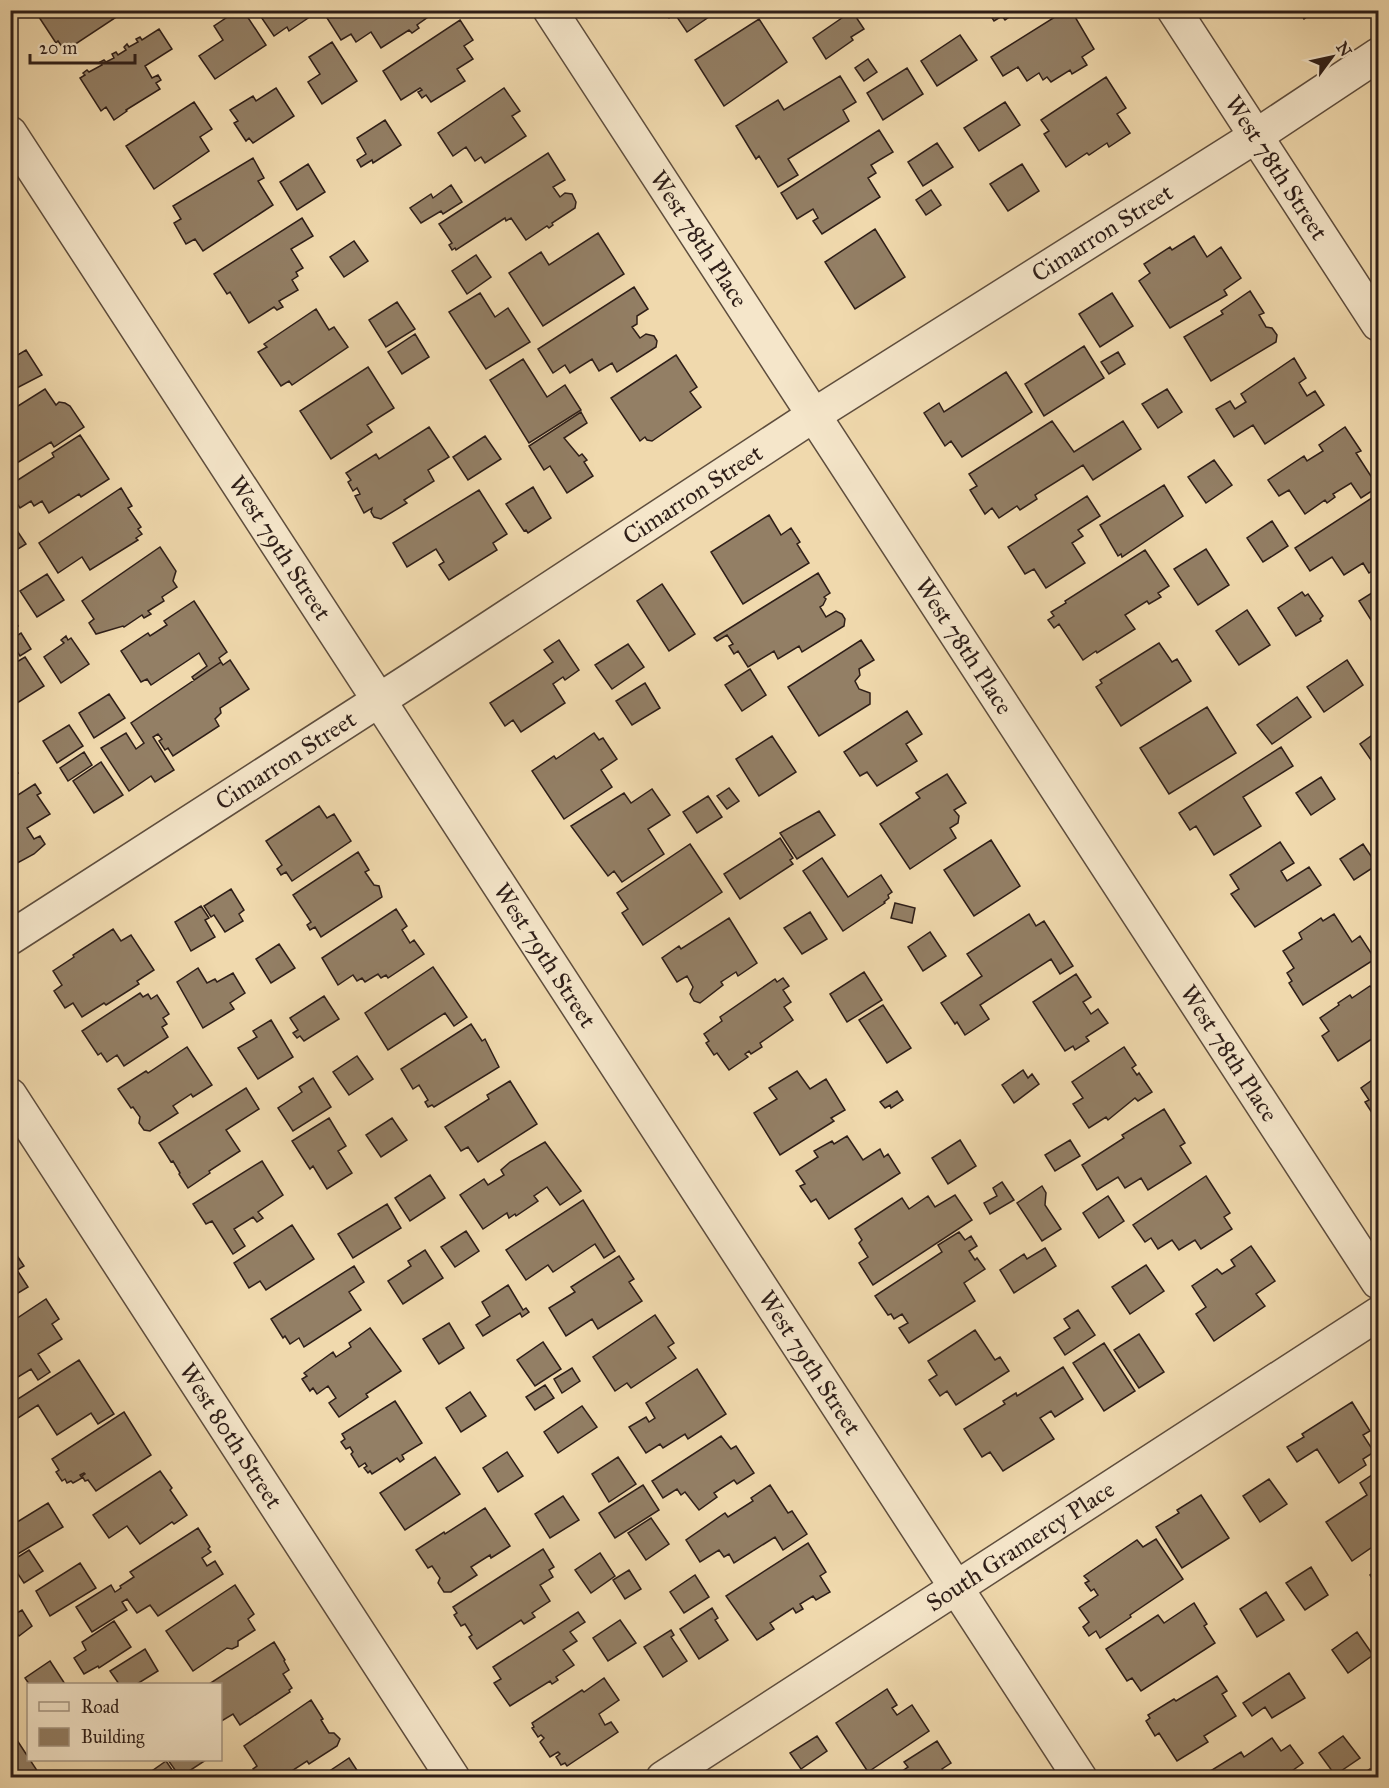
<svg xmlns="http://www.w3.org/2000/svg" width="1389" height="1788" viewBox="0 0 1389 1788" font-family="'IM FELL Great Primer',serif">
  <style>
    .building { fill: #937f65; stroke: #2e1e18; stroke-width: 1.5 }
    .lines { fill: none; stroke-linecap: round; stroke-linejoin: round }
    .minor-casing { stroke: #5e4d3d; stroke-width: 36 }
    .minor { stroke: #f5e6ca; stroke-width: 33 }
    .labels { text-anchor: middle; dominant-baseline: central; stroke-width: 4.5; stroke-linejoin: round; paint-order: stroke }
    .street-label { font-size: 24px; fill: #2e1e18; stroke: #f5e6ca }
  </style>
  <rect width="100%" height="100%" fill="#f0d9ad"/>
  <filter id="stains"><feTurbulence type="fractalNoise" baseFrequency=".00333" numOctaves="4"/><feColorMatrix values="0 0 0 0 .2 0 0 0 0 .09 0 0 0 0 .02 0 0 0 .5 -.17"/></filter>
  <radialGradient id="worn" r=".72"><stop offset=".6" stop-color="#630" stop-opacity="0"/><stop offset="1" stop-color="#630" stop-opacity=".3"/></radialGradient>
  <path class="building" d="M37,10H127L65,51L58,41L56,43L35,11Z
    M238,10H243L266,45L215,79L199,56L223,40L214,26Z
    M264,10H316L317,12L289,31L287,27L274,36L259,14Z
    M339,10H438L417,25L419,28L412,33L409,30L381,48L371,32L356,42L351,34L341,40L327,18Z
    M664,10H719L687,32L675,14L669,18Z
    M878,10H893L883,17Z
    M987,10H1019L1005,20L1002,16L994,21Z
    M1066,10H1071L1094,49L1082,57L1087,65L1072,74L1070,70L1051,82L1047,77L1043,80L1039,73L1027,81L1018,67L1003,76L991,57Z
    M1299,10H1317L1304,19Z
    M852,11L864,29L851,37L853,40L826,59L813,38Z
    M759,19L787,62L724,106L695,60Z
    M460,20L473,40L464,46L473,59L457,69L465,81L431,102L426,95L422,98L418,92L422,90L420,88L401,100L383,71Z
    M159,29L172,49L145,66L152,78L158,75L161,80L156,83L160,89L126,110L127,111L114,120L106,107L101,111L80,78L85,75L83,73L87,70L89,72L102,65L100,62L104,60L106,62L114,58L112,54L116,52L118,55L126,50L124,47L127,44L129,47L138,42L136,39L140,37L142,40Z
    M960,35L977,60L937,86L921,61Z
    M332,42L357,81L322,104L308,82L320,74L309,57Z
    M868,59L877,72L864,81L855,68Z
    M907,68L923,94L883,120L867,93Z
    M840,76L856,102L843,110L849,121L788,159L798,175L778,187L759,156L756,159L736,126L778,100L784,110Z
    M1106,77L1126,108L1117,114L1130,133L1109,147L1107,143L1089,155L1087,153L1066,167L1044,134L1049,131L1041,120Z
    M276,88L294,116L253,143L249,138L246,141L234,123L238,121L230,110L253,96L256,101Z
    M504,88L520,111L512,116L526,136L485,163L481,157L475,161L466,147L453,156L438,133Z
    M194,102L212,129L200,137L209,151L154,189L126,146Z
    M1005,102L1020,125L979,151L964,128Z
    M385,120L401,145L373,163L372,160L361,167L357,160L366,154L357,138Z
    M879,130L893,152L871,165L876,173L868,178L880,197L822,234L813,221L818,218L813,209L797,219L781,193Z
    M937,143L953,167L923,186L908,162Z
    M548,153L565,180L553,187L560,197L565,193L572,194L576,202L575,208L552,223L553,225L549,228L547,226L526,240L511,218L506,221L505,218L456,250L455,248L452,250L449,245L452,243L439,224Z
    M253,158L264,178L258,181L273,205L203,251L195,239L186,244L174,223L181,219L173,206Z
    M308,164L325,192L297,210L280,182Z
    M1022,164L1039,191L1008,211L990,184Z
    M451,185L462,202L443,214L441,211L421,223L410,208L431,194L433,198Z
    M931,190L941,205L926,215L916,200Z
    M302,218L313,236L291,249L303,268L296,272L298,276L292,280L298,290L279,301L283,307L277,310L274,307L249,323L230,292L227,294L214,274Z
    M875,229L905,277L855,309L825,262Z
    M598,233L624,274L543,326L509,273L541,252L549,265Z
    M1194,236L1207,257L1221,247L1241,278L1224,290L1227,295L1170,328L1139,281L1150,273L1144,264L1170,247L1172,250Z
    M354,241L368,261L344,277L330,257Z
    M476,255L491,277L467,294L452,271Z
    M634,287L648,309L637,316V324L632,327L640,338L646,334L654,336L657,341L656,347L617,372L612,363L599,371L592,359L570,373L565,365L553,373L538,349Z
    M1250,291L1264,313L1259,315L1266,327L1272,328L1277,335L1276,342L1211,381L1184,337L1223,314L1221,311Z
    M480,293L495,317L508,308L530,342L486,369L449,312Z
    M1112,293L1133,326L1100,347L1079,314Z
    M397,302L415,329L386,347L369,320Z
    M316,309L329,330L334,327L348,347L292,385L289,381L281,386L258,352L267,347L264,344Z
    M10,332L17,339L16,345L10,348Z
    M415,334L429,357L402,374L388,352Z
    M1084,346L1104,378L1044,416L1025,384Z
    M10,348L16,356L26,350L42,375L11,391Z
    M1118,352L1125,364L1109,374L1101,362Z
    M676,355L697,387L690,392L701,407L652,441L647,440L645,437L640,441L611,398Z
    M1294,358L1306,378L1299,383L1307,396L1315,391L1324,405L1265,444L1253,425L1234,437L1216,409L1230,401L1235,409L1246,402L1241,394Z
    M523,359L547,397L565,385L581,410L529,443L490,380Z
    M368,367L394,408L367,425L372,432L331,459L300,411Z
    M1006,372L1032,412L962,457L951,441L945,446L924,413L939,403L944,412Z
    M45,389L56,405L59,402L65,403L70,406L84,427L54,447L51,442L12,466L10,464V411Z
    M1167,389L1182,412L1158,428L1142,404Z
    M581,412L587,423L564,438L579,456L582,454L587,460L584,462L593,476L567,493L550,466L544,470L529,446Z
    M1052,421L1074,452L1123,421L1141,449L1093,480L1083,465L1035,495L1037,499L1020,510L1017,506L999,518L992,508L985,514L970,490L977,486L969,474Z
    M429,427L449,457L428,470L434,481L404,500L407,503L381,519L374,517L371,512L372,508L364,513L355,496L360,494L357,488L353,491L348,482L351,480L346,473L376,454L379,459Z
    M1345,427L1361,451L1356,453L1378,487L1361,498L1351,483L1333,494L1335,497L1327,503L1325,500L1305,514L1289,490L1279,496L1268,480L1304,456L1307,461L1323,451L1319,445Z
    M80,435L109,479L81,497L79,494L49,513L42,501L34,506L31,501L20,508L10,493V485L54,457L52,453Z
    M485,436L501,459L468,480L453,457Z
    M1214,460L1232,485L1206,503L1188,477Z
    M1164,485L1183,516L1122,557L1121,554L1118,556L1100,525Z
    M533,487L551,518L528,533L526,530L524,531L506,504Z
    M121,488L132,506L128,508L141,527L138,529L142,534L136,538L138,540L90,570L82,557L58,573L39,543Z
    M479,490L507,534L493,543L497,550L449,580L439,565L444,562L436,549L407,567L393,543Z
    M1378,494V567L1369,573L1363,563L1344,575L1332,557L1310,571L1295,548Z
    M1087,496L1100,516L1078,530L1083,536L1072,543L1085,563L1046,588L1034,569L1025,574L1008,547Z
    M769,515L781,535L791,528L800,542L797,544L809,563L743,604L711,552Z
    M10,520L26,544L10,554Z
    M1272,521L1288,546L1263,562L1247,538Z
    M160,547L176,571L173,581L177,587L162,597L164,601L148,611L151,614L144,618L142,615L124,627L123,626L96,634L89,623L94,619L82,601Z
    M1206,549L1229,585L1198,605L1174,569Z
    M1145,550L1169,586L1158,593L1161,597L1149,604L1147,601L1125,615L1135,629L1097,653L1096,651L1083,660L1059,624L1054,628L1048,620L1054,616L1051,612L1066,603L1065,601Z
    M818,573L830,593L824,597L826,599L823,605L820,607L826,617L836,611L842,614L845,619L844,626L802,652L799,646L778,659L774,651L748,667L738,651L734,654L729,646L733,644L727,635L717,641L714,638Z
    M47,574L64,600L37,617L20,591Z
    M662,584L695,634L669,651L637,601Z
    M1378,589V631L1359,601Z
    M1302,592L1305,596L1308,594L1323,616L1320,619L1321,621L1296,636L1278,608Z
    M194,601L227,652L219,658L221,662L194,680L192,677L207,666L199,653L151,685L147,679L141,682L121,651L148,633L150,636L167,625L164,621Z
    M1247,610L1270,645L1239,665L1216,631Z
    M10,614L18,626L10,630Z
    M21,633L31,649L20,656L10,640Z
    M66,636L68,640L71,638L89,664L61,683L44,657L64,643L61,640Z
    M559,640L579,670L565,680L563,677L553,684L565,703L521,732L513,720L505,726L490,703L553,662L544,650Z
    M861,640L874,660L859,669L860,675L855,681L859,689L870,693V704L819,736L788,687Z
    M1159,643L1172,662L1177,659L1191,681L1121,726L1096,687L1102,683L1100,680Z
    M628,644L644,667L612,689L595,665Z
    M25,657L44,686L14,705L10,700V666Z
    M230,660L249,689L220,708L221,713L215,719L219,726L173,756L168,748L165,750L159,741L162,739L158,734L153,737L174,770L155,782L151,776L129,791L101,748L126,733L136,749L144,743L131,723L221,662L223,665Z
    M1347,660L1363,685L1324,712L1307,687Z
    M750,669L766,695L742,711L725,685Z
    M645,683L660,708L632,725L616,701Z
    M109,694L125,718L94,738L79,713Z
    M1297,697L1311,717L1272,744L1257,725Z
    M1207,707L1236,753L1169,794L1140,748Z
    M907,711L922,734L906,744L917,761L877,786L867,772L860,776L844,752Z
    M69,725L83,746L57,763L43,741Z
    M1378,731V770L1360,744Z
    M594,733L599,740L603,738L617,759L601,770L612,787L564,819L532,771L554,756L556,759Z
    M772,736L796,772L759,796L736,759Z
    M1281,747L1293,766L1243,797L1261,826L1214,855L1196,826L1190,830L1179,813Z
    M84,752L92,765L68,781L60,768Z
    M10,762L18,773L10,778Z
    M101,762L123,795L94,813L73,781Z
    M947,774L966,803L954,810L959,816L958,823L950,828L956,838L910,869L880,824L920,798L916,793Z
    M1321,777L1335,799L1311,815L1296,793Z
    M35,784L41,793L37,795L50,814L27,828L34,839L40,836L45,844L34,854L10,867V800Z
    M729,788L739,801L727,809L717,796Z
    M652,789L670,815L648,829L664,854L622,882L614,871L608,876L571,826L624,793L631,803Z
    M708,796L722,817L697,833L683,812Z
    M319,806L327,818L334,814L351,841L292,881L286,872L281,875L277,869L282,865L266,841Z
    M819,811L835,835L797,859L780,833Z
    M780,838L793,858L790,860L793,864L740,899L724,874Z
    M991,840L1020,886L974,916L944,870Z
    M1280,842L1294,863L1281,871L1287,881L1309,867L1321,885L1255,927L1231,894L1239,889L1230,875Z
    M690,844L722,892L643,945L622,913L628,909L617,893Z
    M1363,844L1377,865L1354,880L1340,859Z
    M358,852L369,870L365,872L374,885L379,886L382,897L321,937L315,927L310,930L307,925L311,922L293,895Z
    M822,858L848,897L881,875L892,892L888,895L889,898L884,902L885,903L843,931L803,871Z
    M231,889L244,910L239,914L243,921L225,932L214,915L211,917L204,906Z
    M895,903L915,908L912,923L891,918Z
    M201,906L209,918L205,920L215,937L191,951L175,922Z
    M396,909L407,926L402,930L410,943L414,940L424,954L388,978L386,975L381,978L378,974L365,982L362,978L357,981L353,975L338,985L322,958Z
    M810,912L827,939L802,954L784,928Z
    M1029,914L1036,926L1044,921L1073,966L1060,974L1051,959L980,1005L989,1019L965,1035L957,1022L955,1024L941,1003L982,976L967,954Z
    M1334,914L1352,942L1360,936L1375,959L1303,1005L1289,983L1292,981L1287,973L1294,968L1283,951L1302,939L1299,933L1321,918L1323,921Z
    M729,918L757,963L738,976L736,972L721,982L723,985L700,1003L694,1001L690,994L693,987L687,976L677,982L662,958L679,946L681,949Z
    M113,929L121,941L131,935L154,970L137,981L139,984L106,1005L104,1003L82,1017L73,1003L65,1008L54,991L62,985L53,971L74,957L73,955Z
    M930,932L946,956L923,971L908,947Z
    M279,944L295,968L271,983L256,959Z
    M433,967L467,1017L454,1026L445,1013L388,1050L365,1013Z
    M198,968L207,983L215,979L217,982L233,973L245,993L230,1003L234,1009L203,1028L177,982Z
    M864,972L882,1000L847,1022L830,994Z
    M1076,974L1091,997L1083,1002L1091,1014L1098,1009L1108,1023L1086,1037L1089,1041L1075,1050L1073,1046L1065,1051L1033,1002Z
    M783,978L789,986L783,990L791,1002L784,1007L793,1020L760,1043L762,1047L751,1054L749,1051L745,1054L748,1057L729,1070L717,1053L714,1055L706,1043L709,1041L704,1034L722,1021L720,1017L775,979L777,982Z
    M1378,984V1035L1338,1061L1322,1036L1329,1031L1320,1018L1339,1005L1338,1003L1350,995L1352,998L1370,986L1372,988Z
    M140,993L143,997L148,994L151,999L157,995L169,1014L163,1018L167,1024L162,1027L168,1037L124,1066L117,1055L107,1062L101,1053L98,1055L82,1031Z
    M324,996L339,1019L304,1041L300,1036L297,1038L293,1033L298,1030L290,1018Z
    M883,1005L911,1048L887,1063L859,1020Z
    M271,1020L293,1057L258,1079L238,1048L257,1037L253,1031Z
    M471,1024L482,1041L485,1039L499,1067L434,1107L432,1105L428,1107L425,1102L428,1100L419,1085L413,1089L401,1069Z
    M187,1047L212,1085L193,1097L191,1094L173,1106L178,1113L150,1131L144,1130L139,1123L140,1117L133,1107L131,1108L118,1089L146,1071L148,1073Z
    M1124,1047L1136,1065L1132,1068L1137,1075L1139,1073L1152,1092L1138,1101L1135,1098L1108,1120L1106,1117L1089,1128L1073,1104L1083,1098L1072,1082Z
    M357,1056L373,1079L349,1095L333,1072Z
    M1023,1070L1028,1078L1032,1074L1039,1084L1014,1103L1002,1085Z
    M797,1071L810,1089L826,1079L845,1110L831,1118L834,1121L780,1155L754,1113L777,1099L769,1088Z
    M1378,1076V1122L1365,1102L1369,1100L1361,1088Z
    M313,1078L331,1107L293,1131L278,1108L302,1092L299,1087Z
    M510,1081L537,1124L478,1162L468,1147L461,1151L445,1127L489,1099L487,1095Z
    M246,1088L259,1109L226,1130L240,1151L209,1171L210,1173L188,1188L179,1174L180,1173L173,1161L171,1162L159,1143Z
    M897,1091L903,1100L891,1108L890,1105L885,1108L880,1102Z
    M1164,1109L1185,1143L1180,1146L1191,1163L1148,1190L1141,1178L1125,1188L1118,1177L1097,1190L1082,1165L1124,1138L1122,1135Z
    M329,1118L346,1146L338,1151L352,1173L327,1189L313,1166L310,1169L292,1141Z
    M392,1118L407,1140L381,1157L366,1135Z
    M847,1136L863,1160L880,1149L884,1157L888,1154L900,1173L829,1219L816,1199L811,1202L800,1186L805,1184L796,1171L818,1157L814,1151L832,1141L834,1144Z
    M960,1140L976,1166L948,1184L932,1158Z
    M1070,1140L1080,1156L1055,1171L1045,1155Z
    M545,1142L581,1191L560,1205L547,1187L534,1196L538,1201L516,1216L515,1214L509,1218L507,1213L483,1229L460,1195L484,1179L488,1185L504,1175L501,1170L510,1162Z
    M262,1161L283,1195L258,1212L263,1218L257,1222L253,1217L234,1229L245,1246L233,1254L212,1221L206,1224L193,1204Z
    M430,1175L445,1198L410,1221L395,1198Z
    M1206,1176L1230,1213L1224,1217L1232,1229L1201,1249L1195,1240L1179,1250L1172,1240L1158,1249L1151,1238L1145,1242L1133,1225Z
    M1002,1182L1014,1200L990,1214L984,1203L997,1196L993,1188Z
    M1042,1186L1046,1193L1045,1205L1061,1229L1042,1241L1017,1203Z
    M955,1195L972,1220L873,1285L859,1263L868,1257L859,1243L862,1240L855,1229L902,1198L909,1209L928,1196L935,1207Z
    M1108,1196L1124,1221L1099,1238L1083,1213Z
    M583,1200L615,1251L604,1258L595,1244L553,1272L548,1265L526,1280L506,1250Z
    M387,1204L401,1228L353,1258L338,1234Z
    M292,1225L314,1259L266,1290L260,1281L249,1288L234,1263Z
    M466,1231L479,1251L455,1267L441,1247Z
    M959,1232L965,1240L971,1236L977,1246L969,1251L975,1260L977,1258L985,1269L964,1283L975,1301L909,1343L899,1328L908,1323L902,1314L894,1319L891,1314L888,1315L875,1296L942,1252L938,1245Z
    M10,1245L24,1266L17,1270L28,1287L10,1298Z
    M1251,1246L1275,1281L1256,1294L1265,1306L1214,1341L1196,1314L1206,1307L1192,1286L1217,1269L1222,1274L1235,1266L1231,1260Z
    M1045,1248L1056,1266L1014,1293L1000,1270L1024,1254L1027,1259Z
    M425,1250L443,1278L403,1304L388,1281L411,1266L408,1261Z
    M619,1256L634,1279L629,1282L642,1301L598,1329L592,1319L566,1336L549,1308L575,1292L571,1287Z
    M1146,1265L1164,1291L1130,1314L1112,1287Z
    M354,1266L364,1282L349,1292L361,1310L304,1347L299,1338L290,1344L285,1336L283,1338L271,1319Z
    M508,1285L523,1310L526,1308L529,1312L522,1317L520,1313L483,1336L476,1325L490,1316L482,1302Z
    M46,1299L59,1319L52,1324L62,1339L38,1354L50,1372L38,1380L31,1369L13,1380L10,1376V1323Z
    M1078,1310L1095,1335L1065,1355L1054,1338L1070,1328L1064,1319Z
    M655,1315L674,1343L668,1347L676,1358L631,1388L627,1383L615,1391L593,1357Z
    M449,1323L464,1348L439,1364L423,1339Z
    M370,1328L401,1371L366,1394L368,1397L339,1417L329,1403L336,1398L328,1386L317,1394L313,1388L310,1391L302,1379L307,1376L304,1373L333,1352L336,1357L351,1347L349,1343Z
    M975,1330L995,1360L1000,1357L1009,1371L956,1405L947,1391L940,1396L929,1380L937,1375L928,1361Z
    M1139,1334L1164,1372L1139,1388L1114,1350Z
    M543,1342L561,1369L535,1386L517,1360Z
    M1104,1343L1135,1391L1104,1411L1073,1363Z
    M79,1360L114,1414L98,1424L91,1413L57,1435L38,1405L18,1418L10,1404Z
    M1063,1367L1083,1399L1055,1417L1051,1411L1040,1418L1054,1439L1003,1471L990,1452L982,1457L964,1429L1005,1404L1003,1401L1016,1393L1017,1396Z
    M572,1368L580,1381L562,1393L554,1379Z
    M697,1369L726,1414L688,1439L685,1434L663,1448L660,1444L646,1453L629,1427L646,1417L649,1422L655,1418L646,1403Z
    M545,1385L554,1398L535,1410L526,1397Z
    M470,1392L486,1416L461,1432L446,1408Z
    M395,1401L422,1443L402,1455L404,1459L400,1462L397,1458L372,1474L370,1471L368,1473L364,1468L367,1466L365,1463L359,1467L351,1454L353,1452L350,1447L346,1449L341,1442L345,1439L342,1434Z
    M1352,1402L1370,1431L1363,1435L1374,1452L1363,1459L1366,1465L1339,1483L1317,1449L1297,1462L1287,1447L1304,1437L1302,1434Z
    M582,1406L597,1427L558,1453L544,1432Z
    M124,1412L151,1455L96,1491L88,1480L85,1481L82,1476L85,1474L84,1473L80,1475L82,1478L73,1483L71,1481L67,1483L65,1479L62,1481L56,1472L59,1470L52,1459Z
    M721,1436L731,1449L736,1446L754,1473L737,1484L734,1480L714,1493L717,1497L699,1510L685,1492L681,1495L677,1489L663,1498L652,1481Z
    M507,1452L523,1476L498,1492L483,1468Z
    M435,1457L460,1494L405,1530L380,1493Z
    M618,1457L636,1484L609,1502L592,1474Z
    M160,1471L172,1488L170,1490L187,1515L174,1524L172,1522L140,1544L127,1526L109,1538L93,1515Z
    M1378,1471V1543L1352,1561L1326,1522L1367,1495L1360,1483Z
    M1269,1479L1287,1504L1260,1522L1243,1496Z
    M643,1485L659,1510L615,1538L599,1513Z
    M770,1485L788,1513L792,1511L807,1534L783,1550L775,1537L734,1563L729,1554L724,1557L719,1550L700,1562L686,1540L725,1513L728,1517L753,1501L751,1498Z
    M1201,1495L1229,1538L1182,1568L1156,1527L1179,1513L1177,1510Z
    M563,1496L579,1520L550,1538L535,1514Z
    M48,1503L63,1527L16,1555L10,1546V1520L14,1524Z
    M485,1508L510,1546L491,1558L490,1555L471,1567L477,1575L451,1592H444L438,1583L440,1578L432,1566L428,1568L416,1550L444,1532L445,1534Z
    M651,1518L669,1544L646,1560L628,1533Z
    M198,1528L210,1547L208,1549L211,1552L202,1558L207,1566L215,1561L223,1574L158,1616L150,1605L137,1613L127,1599L122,1602L127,1610L92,1632L76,1607L111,1585L115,1592L121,1588L120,1586L134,1577L130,1572Z
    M1156,1539L1183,1579L1130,1615L1131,1617L1100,1638L1096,1631L1089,1636L1083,1627L1089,1622L1079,1608L1098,1595L1094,1589L1091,1591L1085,1583L1089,1581L1084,1576L1137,1540L1143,1547Z
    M808,1543L826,1572L820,1576L830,1592L816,1600L813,1596L800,1604L803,1609L796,1613L793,1608L770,1623L774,1629L757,1640L726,1596Z
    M543,1549L554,1567L549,1570L553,1577L540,1585L550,1601L532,1613L535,1617L524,1624L521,1620L477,1649L469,1637L472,1635L465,1624L461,1626L454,1615L457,1613L453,1607Z
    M29,1550L43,1571L24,1583L10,1562Z
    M600,1553L615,1576L591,1593L575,1570Z
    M80,1563L96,1588L50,1616L36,1591Z
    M1311,1567L1328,1595L1305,1610L1286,1583Z
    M1378,1569V1588L1370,1575Z
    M629,1570L641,1589L625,1599L613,1580Z
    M695,1575L709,1597L684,1613L670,1592Z
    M235,1585L254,1614L248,1619L255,1630L238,1641V1646L232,1649L227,1648L193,1671L166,1631Z
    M1266,1592L1284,1620L1257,1637L1240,1609Z
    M1194,1603L1207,1624L1204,1626L1215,1643L1141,1691L1132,1678L1127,1681L1106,1649L1158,1615L1164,1623Z
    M712,1608L718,1618L715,1620L728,1640L699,1659L680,1629Z
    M22,1610L32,1626L19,1636L10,1624V1617Z
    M578,1612L585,1622L570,1632L577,1641L563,1650L574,1665L556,1677L558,1680L552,1684L550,1681L510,1706L494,1683L501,1679L493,1667Z
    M620,1620L636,1643L608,1661L593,1638Z
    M114,1621L131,1647L99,1668L98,1666L84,1674L74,1658L86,1650L82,1642Z
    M671,1630L674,1635L671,1637L687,1661L663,1677L644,1647Z
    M1357,1632L1373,1655L1348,1673L1332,1650Z
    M274,1642L285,1660L284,1661L289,1670L283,1674L292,1688L289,1690L290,1692L240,1725L233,1714L220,1722V1684H209Z
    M145,1649L158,1671L137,1684H119L110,1671Z
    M50,1661L65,1684H29L25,1678Z
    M1289,1673L1305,1698L1272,1718L1265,1707L1252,1716L1243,1703Z
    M1217,1676L1227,1691L1222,1694L1236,1716L1204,1736L1208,1742L1177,1761L1159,1733L1155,1736L1146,1721L1150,1718L1148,1715L1174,1699L1176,1701Z
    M604,1678L619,1700L599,1714L605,1725L611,1722L618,1732L567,1766L565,1763L561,1765L556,1757L560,1754L558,1752L550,1757L540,1742L544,1738L541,1735L538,1737L532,1728L534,1727L532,1723L582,1690L584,1692Z
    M887,1689L897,1705L892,1708L897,1715L912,1705L929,1731L868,1772L836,1723Z
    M311,1700L323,1719L321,1720L329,1733H334L340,1739L337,1746L309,1764L307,1761L281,1778H264L261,1772L257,1775L253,1769L257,1766L244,1746Z
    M11,1731L38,1772L30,1778H10Z
    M817,1736L827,1751L801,1769L790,1753Z
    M1343,1736L1360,1758L1335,1775L1319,1753Z
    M1272,1738L1281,1751L1290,1745L1303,1763L1289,1773L1291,1778H1199L1241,1752L1244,1757Z
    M937,1741L951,1763L942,1769L945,1775L942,1778H892L908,1767L904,1762Z
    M349,1758L362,1778H319Z
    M168,1760H206L180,1777Z
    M166,1761L177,1777L152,1778L149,1773Z
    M1370,1769L1376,1778H1360L1359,1776Z
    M796,1771L800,1778H785Z"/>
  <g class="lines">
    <g class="minor-casing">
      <g id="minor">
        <path id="s1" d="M550,10L1378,1282"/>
        <path id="s2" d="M1174,10L1378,324"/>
        <path id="s3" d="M10,133L1080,1778"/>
        <path id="s4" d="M10,938L415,677L814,415L1256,136L1378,55"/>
        <path id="s5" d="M10,1095L453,1778"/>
        <path id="s6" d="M663,1778L1378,1314"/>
      </g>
    </g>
    <use href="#minor" class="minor"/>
  </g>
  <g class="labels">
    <g class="street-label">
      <text stroke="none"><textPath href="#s2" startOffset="188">West 78th Street</textPath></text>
      <text stroke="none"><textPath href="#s4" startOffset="1300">Cimarron Street</textPath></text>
      <text stroke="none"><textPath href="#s1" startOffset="273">West 78th Place</textPath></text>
      <text stroke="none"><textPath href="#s4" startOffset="814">Cimarron Street</textPath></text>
      <text stroke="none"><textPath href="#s3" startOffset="495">West 79th Street</textPath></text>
      <text stroke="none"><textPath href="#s1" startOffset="759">West 78th Place</textPath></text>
      <text stroke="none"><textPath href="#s4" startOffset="328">Cimarron Street</textPath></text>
      <text stroke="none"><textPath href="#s3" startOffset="981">West 79th Street</textPath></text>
      <text stroke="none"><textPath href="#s1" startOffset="1245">West 78th Place</textPath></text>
      <text stroke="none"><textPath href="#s3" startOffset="1467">West 79th Street</textPath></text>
      <text stroke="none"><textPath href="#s5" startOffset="406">West 80th Street</textPath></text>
      <text stroke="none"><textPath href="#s6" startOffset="426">South Gramercy Place</textPath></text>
    </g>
  </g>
  <rect width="1389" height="1788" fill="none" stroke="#f0d9ad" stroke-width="36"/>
  <rect x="12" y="12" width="1365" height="1764" fill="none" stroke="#2e1e18" stroke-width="3"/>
  <rect x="18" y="18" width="1353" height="1752" fill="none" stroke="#2e1e18" stroke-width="1.5"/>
  <rect x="27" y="1683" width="195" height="78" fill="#f5e6ca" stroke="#a59683" stroke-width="1.5"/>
  <rect x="39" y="1702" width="30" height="9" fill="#f5e6ca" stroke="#a59683" stroke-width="1.5"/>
  <text x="81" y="1713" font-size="18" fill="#2e1e18">Road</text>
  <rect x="39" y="1728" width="30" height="18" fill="#937f65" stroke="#a59683" stroke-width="1.5"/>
  <text x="81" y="1743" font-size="18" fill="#2e1e18">Building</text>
  <g transform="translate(1332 57) rotate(57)" stroke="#f5e6ca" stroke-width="4.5" paint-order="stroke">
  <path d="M0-4.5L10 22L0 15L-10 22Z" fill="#2e1e18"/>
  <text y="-9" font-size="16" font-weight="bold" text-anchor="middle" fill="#2e1e18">N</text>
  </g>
  <path d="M30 54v9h105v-9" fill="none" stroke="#2e1e18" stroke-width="3"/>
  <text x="39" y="54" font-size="18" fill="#2e1e18" stroke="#f5e6ca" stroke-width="4.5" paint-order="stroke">20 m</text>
  <rect width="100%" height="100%" filter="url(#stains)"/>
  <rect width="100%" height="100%" fill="url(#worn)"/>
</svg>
